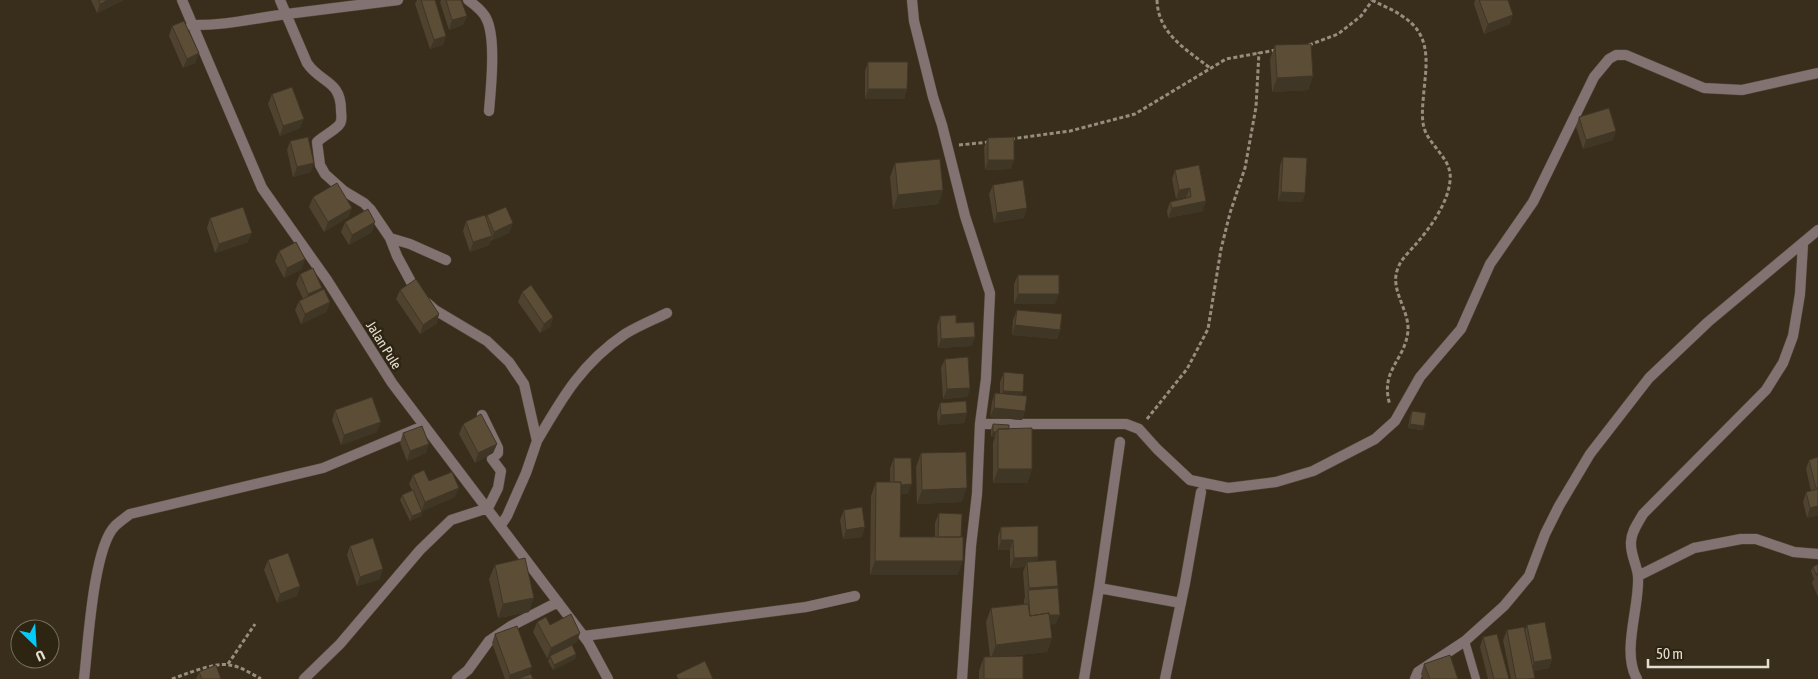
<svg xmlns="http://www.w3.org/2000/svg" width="1818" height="679" viewBox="0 0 1818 679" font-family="'Asap Condensed',sans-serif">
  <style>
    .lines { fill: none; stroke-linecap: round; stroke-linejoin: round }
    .lane-casing { stroke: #544a39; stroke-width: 9 }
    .street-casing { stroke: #544a39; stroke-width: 11 }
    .path { stroke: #968d7f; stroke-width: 3; stroke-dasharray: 4 2.5; stroke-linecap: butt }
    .lane { stroke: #827372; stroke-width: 8 }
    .street { stroke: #827372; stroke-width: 10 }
    .wall { fill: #4f422e }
    .shaded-wall { fill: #403626 }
    .building { fill: #5c4d36; stroke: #403626 }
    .labels { text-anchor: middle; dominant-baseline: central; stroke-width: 5; stroke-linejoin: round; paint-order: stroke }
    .street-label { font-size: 14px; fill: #e4ddd2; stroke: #2e2412 }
  </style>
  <rect width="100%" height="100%" fill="#392e1c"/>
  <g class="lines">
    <g class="lane-casing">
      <path id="lane" d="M1465,641L1476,679"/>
    </g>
    <g class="street-casing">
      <path id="street" d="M182,0L262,188L327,280L392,383L588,642L608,679
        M280,0L307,63C320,83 341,80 341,110C341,115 343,121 339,125C334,131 323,136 317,142L320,165L325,174L344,191L364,203L371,210L390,238L397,256L417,293
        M468,0C475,5 484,12 487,20C496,40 491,88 489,111
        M912,0L914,21L933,97L942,125L965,216L990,293L986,379L980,424L977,494L971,546L962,679
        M191,25C224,26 255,18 287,14C324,9 361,5 398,0
        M390,238L410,244L446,260
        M427,303L435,310L487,341L509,362L524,384L537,441L526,473L507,516L501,525
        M980,424H1126L1139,429L1157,449L1190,480L1228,488L1276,482L1313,471L1375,439L1395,421L1420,377L1461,329L1490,264L1533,202L1594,77L1609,59L1616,55H1626L1704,88L1742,90L1818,73
        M537,441C562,398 582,363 625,334C638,326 653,320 667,313
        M1638,576L1694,548L1741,539H1756L1794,552L1818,554
        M1099,588L1181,603
        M584,636L806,607L855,596
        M84,679C88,646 93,548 115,526C119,522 125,518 130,514L323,468L416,429
        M304,679L340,644L420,550L451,520L488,508L498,488L501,471L492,459L498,453V448L482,415
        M457,679L468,670L489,641L511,626L558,602
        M1084,679L1099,588L1120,442
        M1165,679L1185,583L1201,492
        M1415,679L1418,672L1465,641L1504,606L1529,576L1545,534L1559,506L1590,454L1649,378L1708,322L1818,230
        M1637,679C1621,651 1640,607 1638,576C1637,565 1630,554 1631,542C1631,532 1638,523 1643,514L1766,390L1783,363L1793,336L1800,294L1803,244"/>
    </g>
    <path class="path" d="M1157,0C1158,34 1186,49 1210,68
      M1372,0C1382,6 1393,9 1402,16C1431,34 1427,61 1424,90C1423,103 1421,116 1424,128C1430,147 1453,159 1450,181C1448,203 1430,228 1416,244C1410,251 1401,259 1398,268C1389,289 1409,309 1408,330C1406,360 1379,370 1390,405
      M1309,45L1338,34L1361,16L1372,1
      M1011,139L1070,131L1135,114L1226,59L1276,50
      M959,145L990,142
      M1147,419L1187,369L1208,329L1221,249L1230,213L1245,168L1256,107L1259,52
      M228,664L255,624
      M172,679C186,674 215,662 229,665C240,666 252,674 261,679"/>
    <use href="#lane" class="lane"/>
    <use href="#street" class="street"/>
  </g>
  <path class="wall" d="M91,0H123L122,1L97,13Z
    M417,0H435L446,36L443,45L430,49L415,4Z
    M441,0H461L467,16L463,25L449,30L440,2Z
    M1475,0H1508L1510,24L1484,34L1474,4Z
    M172,26L199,53L195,63L183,68L169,36Z
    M1275,45L1313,76L1308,90L1272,92L1270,59Z
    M868,62L907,89L904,99H865V71Z
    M272,94L300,128L280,136L268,104Z
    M1579,117L1613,140L1583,149L1576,127Z
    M988,138L1011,169L985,170L984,147Z
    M290,141L311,172L293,177L287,150Z
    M1283,157L1305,193L1302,202L1278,201L1280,166Z
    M895,163L943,190L938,204L893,209L890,177Z
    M1199,165L1203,211L1168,218L1167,211L1170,202L1186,198V197L1176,199L1172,179L1175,170Z
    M993,185L1024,218L994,223L989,194Z
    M313,197L352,208L348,217L324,232L309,207Z
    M487,215L513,223L509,233L490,241L489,245L470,252L463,231L466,221L486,218Z
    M210,218L248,242L215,253L207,228Z
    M345,222L372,232L349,245L341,232Z
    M279,251L302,269L284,278L275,261Z
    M300,274L321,290L330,302L326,312L301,324L295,310L299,301L303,299L296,284Z
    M1018,275L1055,304H1014V284Z
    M400,290L439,314L436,324L420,334L396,299Z
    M522,292L553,317L550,327L540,333L518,302Z
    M1017,310L1060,330L1057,339L1012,335L1013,320Z
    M940,316L956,323L975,337L971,346L938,348L937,326Z
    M945,359L970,388L967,397L943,399L941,368Z
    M1004,372L1022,395L1025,411L1022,420L990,417L992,402L995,393H1000V382Z
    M940,403L967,413L964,423L938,425L937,413Z
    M335,410L377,432L341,445L332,420Z
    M1412,411L1424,426L1422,430L1408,428L1410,416Z
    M463,424L497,444L493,453L475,463L459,434Z
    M993,424L1009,429L1032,469L1027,483H993V443L995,437H991V429Z
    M403,433L426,453L407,461L400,443Z
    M921,453L962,502L917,504L916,467Z
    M1818,457V515L1807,518L1803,502L1806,492L1811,491L1806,469L1809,460Z
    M894,458L908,494H901L900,537H935V523L939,513L958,575H870L871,496L876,482H890V468Z
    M413,475L455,497L422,511L421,516L410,521L400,500L402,495L412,490L409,484Z
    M844,510L862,537L843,539L840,520Z
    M1001,527L1038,557L1037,562L1057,588L1056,624H1050L1052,638L1047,652L1008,656L1023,679H979V671L984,657H990L986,622L991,608L1024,604V600L1025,597L1023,572L1025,567L1010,568V550H998V536Z
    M350,546L380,579L357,586L347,555Z
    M268,560L300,586L297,596L277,603L264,570Z
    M1818,564V597L1812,583L1814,579L1811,571L1813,567Z
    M495,565L529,612L498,618L489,579Z
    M537,622L550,625L577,642L563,649L576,654L575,659L553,670L548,661L550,657L547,658L533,632Z
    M1527,625L1552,659L1549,668L1533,671L1534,679H1511L1503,640L1507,630H1525Z
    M495,634L529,674L533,679H505L492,643Z
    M1483,637L1509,679H1488L1480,647Z
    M1424,664L1458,679H1423L1421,674Z
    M199,672L221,679H196Z"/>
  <path class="shaded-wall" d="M108,0H123L122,1L97,13L100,4Z
    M1513,15L1510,24L1484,34L1488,24Z
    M467,16L463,25L449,30L452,20Z
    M446,36L443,45L430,49L434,40Z
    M199,53L195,63L183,68L187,59Z
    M1313,76L1308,90L1272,92L1277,78Z
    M868,89H907L904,99H865Z
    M304,119L300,128L280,136L283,126Z
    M1616,131L1613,140L1583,149L1586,140Z
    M988,160H1014L1011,169L985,170Z
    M314,163L311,172L293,177L297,167Z
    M1190,188L1186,197L1176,199L1179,190Z
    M943,190L938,204L893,209L898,195Z
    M1281,192L1305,193L1302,202L1278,201Z
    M1206,201L1203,211L1168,218L1172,208Z
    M352,208L348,217L324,232L328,222Z
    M1027,208L1024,218L994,223L997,213Z
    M375,222L372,232L349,245L352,235Z
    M513,223L509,233L491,241L494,232Z
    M252,233L248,242L215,253L219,244Z
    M492,236L489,245L470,252L473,242Z
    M305,259L302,269L284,278L287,268Z
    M322,288L318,297L305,303L308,294Z
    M1018,294H1059L1055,304H1014Z
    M330,302L326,312L301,324L305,314Z
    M439,314L436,324L420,334L423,325Z
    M553,317L550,327L540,333L544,324Z
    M1015,325L1060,330L1057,339L1012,335Z
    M975,337L971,346L938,348L941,339Z
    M970,388L967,397L943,399L947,389Z
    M1003,391L1023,392L1019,402L999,401Z
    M994,408L1025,411L1022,420L990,417Z
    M967,413L964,423L938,425L941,415Z
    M381,422L377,432L341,445L344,435Z
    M1410,424L1424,426L1422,430L1408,428Z
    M993,432H996L995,437H991Z
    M429,444L426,453L407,461L410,451Z
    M497,444L493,453L475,463L478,453Z
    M998,469H1032L1027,483H993Z
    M912,484L908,494H890L894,485Z
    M459,488L455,497L421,512L425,502Z
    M967,488L962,502L917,504L922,490Z
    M1818,506V515L1807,518L1810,508Z
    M422,512L421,516L410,521L412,516Z
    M865,527L862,537L843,539L846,530Z
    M1001,540H1013L1010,550H998Z
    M1038,557L1035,567L1027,562L1025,567L1010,568L1014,558Z
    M875,561H963L958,575H870Z
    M383,569L380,579L357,586L360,577Z
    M300,586L297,596L277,603L280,594Z
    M1058,586L1055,596L1028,591L1029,588Z
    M534,598L529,612L498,618L503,604Z
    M1060,615L1056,624L1026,626L1029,616Z
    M580,633L577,642L547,658L551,648Z
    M1052,638L1047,652L991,658L996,645Z
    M576,654L575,659L553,670L554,665Z
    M1552,659L1549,668L1531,672L1534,662Z
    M532,667L529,677L522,679H509L510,675Z"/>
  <path class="building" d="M99,0H108L100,4Z
    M421,0H435L446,36L434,40Z
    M446,0H461L467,16L452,20Z
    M1479,0H1508L1513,15L1488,24Z
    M184,21L199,53L187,59L172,26Z
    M1311,44L1313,76L1277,78L1275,45Z
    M868,62H908L907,89H868Z
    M292,87L304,119L283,126L272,94Z
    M1609,108L1616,131L1586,140L1579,117Z
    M308,137L314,163L297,167L290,141Z
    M1014,137V160H988V138Z
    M1283,157L1307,158L1305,193L1281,192Z
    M940,159L943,190L898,195L895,163Z
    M1199,165L1206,201L1172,208L1170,202L1191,197L1190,188L1179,190L1175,170Z
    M1023,180L1027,208L997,213L993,185Z
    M337,183L352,208L328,222L313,197Z
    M243,207L252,233L219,244L210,218Z
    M506,207L513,223L494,232L487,215Z
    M368,209L375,222L352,235L345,222Z
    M485,215L492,236L473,242L466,221Z
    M296,242L305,259L287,268L279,251Z
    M313,268L322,288L308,294L300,274Z
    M1018,275H1059V294H1018Z
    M416,279L439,314L423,325L400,290Z
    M531,285L553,317L544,324L522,292Z
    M324,289L330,302L305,314L299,301Z
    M1017,310L1062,314L1060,330L1015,325Z
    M956,315V323L974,322L975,337L941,339L940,316Z
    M968,357L970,388L947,389L945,359Z
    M1004,372L1024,374L1023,392L1003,391Z
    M995,393L1027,396L1025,411L994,408Z
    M372,397L381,422L344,435L335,410Z
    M966,401L967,413L941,415L940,403Z
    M1412,411L1426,413L1424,426L1410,424Z
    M481,414L497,444L478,453L463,424Z
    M993,424L1009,425V429H998L996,432H993Z
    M422,426L429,444L410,451L403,433Z
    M1032,428V469H998V429Z
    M966,452L967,488L922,490L921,453Z
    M1818,457V488H1816L1809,460Z
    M894,458H911L912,484L901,485V482H894Z
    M424,470L429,481L452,472L459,488L425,502L413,475Z
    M876,482H901L900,537H963V561H875Z
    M1818,489V506L1810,508L1806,492Z
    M413,490L422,512L412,516L402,495Z
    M862,507L865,527L846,530L844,510Z
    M939,513L962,514L961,537H938Z
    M1038,526V557L1014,558L1013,540H1001V527Z
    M373,538L383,569L360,577L350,546Z
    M288,553L300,586L280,594L268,560Z
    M525,558L534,598L503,604L495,565Z
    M1056,560L1058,586L1029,588L1027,562Z
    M1818,564V573L1816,574L1817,576L1813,567Z
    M1058,588L1060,615H1049V613L1030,616L1028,590Z
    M1028,604L1030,616L1049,613L1052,638L996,645L991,608Z
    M571,614L580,633L551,648L537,622L546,617L550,625Z
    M1545,622L1552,659L1534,662L1527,625Z
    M517,626L532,667L510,675L495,634Z
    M1524,627L1535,678L1528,679H1516L1507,630Z
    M1497,634L1509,679H1494L1483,637Z
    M572,645L576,654L554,665L550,656Z
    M1450,655L1458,679H1430L1424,664Z
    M1023,656V679H984V657Z
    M705,661L713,679H678L676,675Z
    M216,665L221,679H202L199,672Z
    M531,674L533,679H517Z"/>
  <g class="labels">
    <g class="street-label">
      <text transform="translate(384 345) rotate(58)">Jalan Pule</text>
    </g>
  </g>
  <g transform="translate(35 644) rotate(155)"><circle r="24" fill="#2e2412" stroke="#776e5f"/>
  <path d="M0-4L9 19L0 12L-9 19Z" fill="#02cbf9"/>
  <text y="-8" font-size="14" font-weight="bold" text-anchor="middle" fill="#e4ddd2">U</text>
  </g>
  <path d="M1648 659v8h120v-8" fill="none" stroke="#e4ddd2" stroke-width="2.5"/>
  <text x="1656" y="659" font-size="15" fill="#e4ddd2" stroke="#2e2412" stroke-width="4" paint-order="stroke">50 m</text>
</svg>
